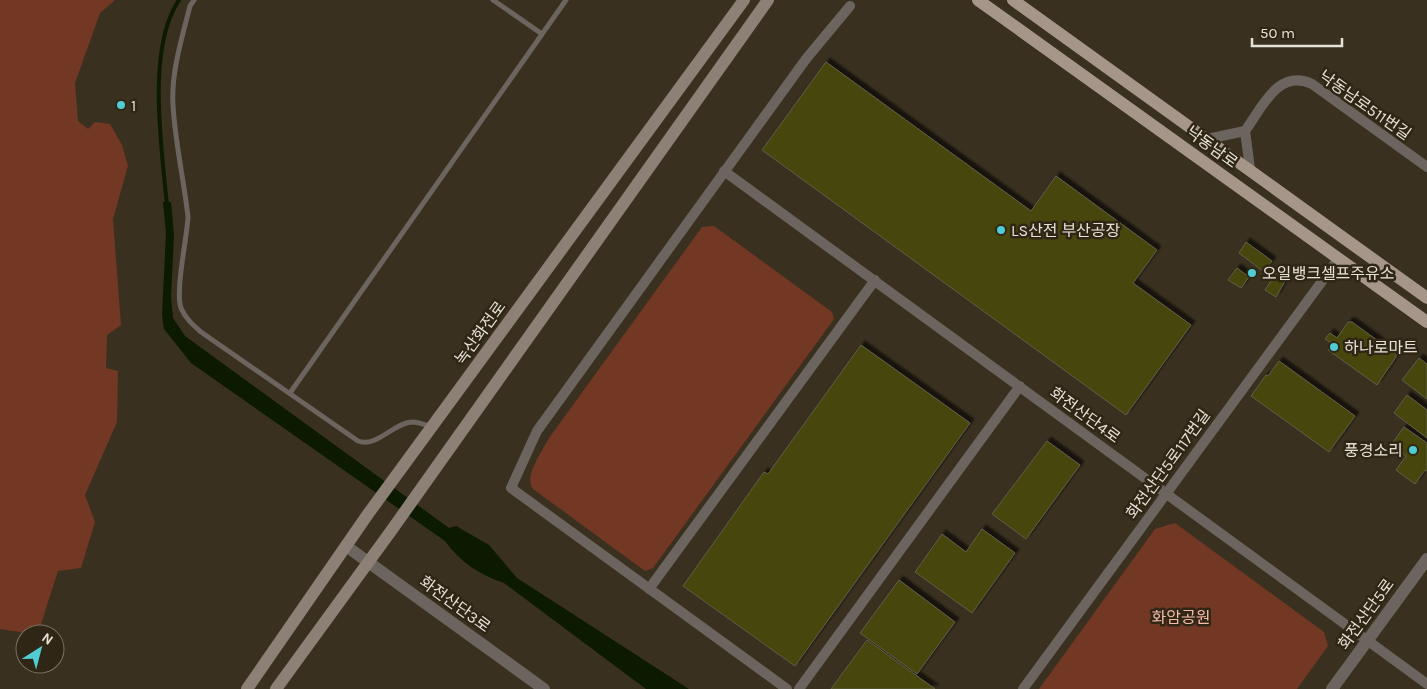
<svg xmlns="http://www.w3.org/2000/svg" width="1427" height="689" viewBox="0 0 1427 689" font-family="Karla,'Noto Sans KR',sans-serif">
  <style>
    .green { fill: #733824 }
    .water { fill: #0b1a00 }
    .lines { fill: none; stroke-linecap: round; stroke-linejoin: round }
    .stream { stroke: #0b1a00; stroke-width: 4 }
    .building { fill: #474609; stroke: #5f5f4b; filter: url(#shadow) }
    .service { stroke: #6c645e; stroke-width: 5 }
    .minor { stroke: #6c645e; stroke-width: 10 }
    .tertiary { stroke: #6c645e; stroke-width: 12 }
    .secondary { stroke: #8d8076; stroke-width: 12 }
    .primary { stroke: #a69689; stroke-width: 12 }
    .poi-dot { fill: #51ccd5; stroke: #2f2615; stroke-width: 2 }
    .labels { text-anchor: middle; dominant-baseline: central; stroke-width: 5; stroke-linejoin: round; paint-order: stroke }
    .poi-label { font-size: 16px; fill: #e6e1d6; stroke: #2f2615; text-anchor: start }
    .street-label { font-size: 16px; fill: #e6e1d6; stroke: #2f2615 }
    .park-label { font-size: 16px; fill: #f6baa6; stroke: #2f2615 }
  </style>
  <defs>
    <filter id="shadow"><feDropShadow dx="4" dy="-4" stdDeviation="1" flood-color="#0009"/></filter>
  </defs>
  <rect width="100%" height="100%" fill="#39301f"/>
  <path class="green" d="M0,0H115L100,13L75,83L78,121L88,129L95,122L110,124L122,145L128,166L113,219L121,325L107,335L106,368L118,371L117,422L85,495L95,522L81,568L58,571L40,627L27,633L0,629Z
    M714,226L832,312L834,319L653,568L645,571L533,489C523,477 543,450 549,438L702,227Z
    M1175,523L1324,632L1328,646L1297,689H1039L1155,529Z"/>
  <path class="water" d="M163,202H171L174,235L171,297L173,318L185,336L449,528L456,526L489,545L517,578L689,689H646L504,583C480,575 460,562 445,541L191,363L164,329L162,315L166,233Z"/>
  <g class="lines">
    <path class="stream" d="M167,206C162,149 146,49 179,0"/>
  </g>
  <path class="building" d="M826,62L1031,211L1056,176L1157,250L1133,283L1191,325L1126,415L762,150Z
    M1246,242L1272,261L1264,272L1239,253Z
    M1237,268L1249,277L1241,288L1228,280Z
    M1277,272L1287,278L1276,297L1265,290Z
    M1348,322H1352L1396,354V357L1377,385L1328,350L1333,344L1325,339L1330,333L1337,338Z
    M861,345L970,423L795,666L683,586L764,472L768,474Z
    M1419,358L1427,364V399L1402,380Z
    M1279,361L1355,416L1329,452L1251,396L1266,375L1268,376Z
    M1407,395L1427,410V438L1394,413Z
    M1404,427L1427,443V471L1425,470L1415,484L1396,470L1406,456L1391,445Z
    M1047,441L1080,465L1026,539L992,514Z
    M982,529L1015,553L972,613L915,572L942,534L966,552Z
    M899,580L955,622L917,674L860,633Z
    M867,640L935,689H831Z"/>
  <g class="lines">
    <path class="service" d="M194,0L190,6C182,38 171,72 173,105C175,143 184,180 188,217C187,238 175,291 181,308C185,318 193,325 201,332L358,441C377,448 393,423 412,422C418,422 426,425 432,427
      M493,0L542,34
      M290,393L566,0"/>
    <path class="minor" d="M1245,131C1262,108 1278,68 1312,84L1427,167
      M1207,139L1245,131L1250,169
      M724,171L1427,684
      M649,589L875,280
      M787,689L511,488L537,431L806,59L850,6
      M799,689L1020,386
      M1023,689L1339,258"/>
    <path class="tertiary" d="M346,546L544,689
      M1332,689L1427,559"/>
    <path class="secondary" d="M247,689L368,514L744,0
      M276,689L391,531L768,0"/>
    <path class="primary" d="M978,0L1427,322
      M1013,0L1427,298"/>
  </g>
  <g class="poi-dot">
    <circle cx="121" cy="105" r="5"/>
    <circle cx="1001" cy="230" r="5"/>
    <circle cx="1252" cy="273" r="5"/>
    <circle cx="1334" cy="347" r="5"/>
    <circle cx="1413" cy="450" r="5"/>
  </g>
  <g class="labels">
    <g class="poi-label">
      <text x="131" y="105">1</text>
      <text x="1011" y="230">LS산전 부산공장</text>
      <text x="1262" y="273">오일뱅크셀프주유소</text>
      <text x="1344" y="347">하나로마트</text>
      <text x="1403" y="450" text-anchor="end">풍경소리</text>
    </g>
    <g class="street-label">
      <text transform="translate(1365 105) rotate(35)">낙동남로511번길</text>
      <text transform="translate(1212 147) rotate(36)">낙동남로</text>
      <text transform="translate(480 333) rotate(-54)">녹산화전로</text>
      <text transform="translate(1085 415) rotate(36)">화전산단4로</text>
      <text transform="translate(1168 464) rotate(-54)">화전산단5로117번길</text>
      <text transform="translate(455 604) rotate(36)">화전산단3로</text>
      <text transform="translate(1366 614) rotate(-54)">화전산단5로</text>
    </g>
    <g class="park-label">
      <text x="1181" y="617">화암공원</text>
    </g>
  </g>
  <g transform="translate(40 649) rotate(36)"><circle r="24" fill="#2f2615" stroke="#787162"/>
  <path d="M0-4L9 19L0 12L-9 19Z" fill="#51ccd5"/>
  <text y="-8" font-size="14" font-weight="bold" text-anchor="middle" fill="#e6e1d6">N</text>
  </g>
  <path d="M1252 38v8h90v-8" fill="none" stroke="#e6e1d6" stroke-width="2.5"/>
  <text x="1260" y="38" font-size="15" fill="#e6e1d6" stroke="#2f2615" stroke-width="4" paint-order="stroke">50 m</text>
</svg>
